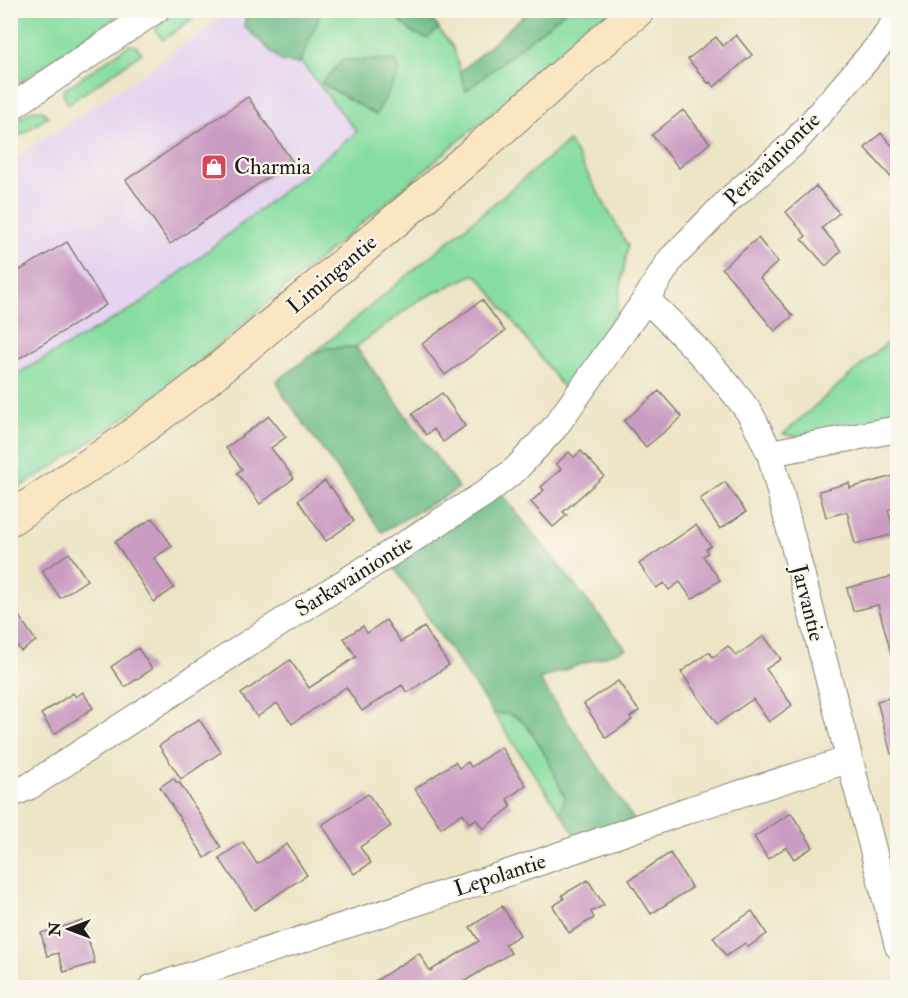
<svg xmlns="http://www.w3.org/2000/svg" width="908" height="998" viewBox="0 0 908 998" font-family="'IM FELL Double Pica',serif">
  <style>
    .built { fill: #e5d3f0 }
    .green { fill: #87dda1; stroke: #527c5e; stroke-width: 1.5 }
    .forest { fill: #6dbc87; stroke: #446c52; stroke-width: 1.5 }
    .building { fill: #cb9cc3 }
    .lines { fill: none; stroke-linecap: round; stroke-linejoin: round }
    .minor-casing { stroke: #848071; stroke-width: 28 }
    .secondary-casing { stroke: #848071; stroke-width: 35 }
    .minor { stroke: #fff; stroke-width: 26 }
    .secondary { stroke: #fbe6c4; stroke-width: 33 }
    .labels { text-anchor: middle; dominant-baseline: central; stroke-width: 4.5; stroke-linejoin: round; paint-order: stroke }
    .street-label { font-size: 22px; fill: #1c1c1c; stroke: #fbf7ec }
    .poi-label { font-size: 22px; fill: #1c1c1c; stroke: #fbf7ec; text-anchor: start }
  </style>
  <rect width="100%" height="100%" fill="#fbf7ec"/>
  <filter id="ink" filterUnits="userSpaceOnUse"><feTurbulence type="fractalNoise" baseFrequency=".0167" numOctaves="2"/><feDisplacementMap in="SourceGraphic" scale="12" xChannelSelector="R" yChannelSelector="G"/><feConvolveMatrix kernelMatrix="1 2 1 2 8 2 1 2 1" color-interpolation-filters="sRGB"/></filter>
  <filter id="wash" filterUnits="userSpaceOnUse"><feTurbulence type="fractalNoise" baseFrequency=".008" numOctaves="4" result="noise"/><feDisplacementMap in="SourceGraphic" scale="24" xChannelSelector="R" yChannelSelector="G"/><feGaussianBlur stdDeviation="1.35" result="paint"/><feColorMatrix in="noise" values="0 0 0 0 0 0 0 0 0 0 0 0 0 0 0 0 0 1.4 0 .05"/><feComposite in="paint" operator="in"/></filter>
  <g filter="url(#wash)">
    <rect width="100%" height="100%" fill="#ede5c6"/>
    <path class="built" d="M231,11H260L357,132L142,303L11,378V161L144,73Z"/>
    <path class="green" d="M11,10H124V11L11,88Z
      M178,10L203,11L163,40L156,31V26Z
      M260,11H424L453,47L466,91L566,11H612L190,369C132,413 74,456 11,492L10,378L142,303L357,132Z
      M129,45L136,46L142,53L68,104L63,94L64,90Z
      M33,110H42L48,117L11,141V124Z
      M569,141L628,246L616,314L566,391L479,277L473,275L419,300L356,347L327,348L313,354Z
      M896,335L897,420L797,437L783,434Z
      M493,713C501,714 509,713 516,717C535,726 557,779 565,798L560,812Z"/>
    <path class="forest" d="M530,10L566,11L466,91L460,72Z
      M252,11H318L319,18L299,64L281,61L244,26L246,14Z
      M390,11H424L439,28L428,38C412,36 401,22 390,11Z
      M343,60H395L400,71L376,115L321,83Z
      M356,347L459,488L382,532L284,396L277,381L313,354L327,348Z
      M500,492L626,649L539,679L634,820L578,839L560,812L565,798C557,779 535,726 516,717C509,713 501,714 493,713L391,563Z"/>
    <g id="blocks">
      <path class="building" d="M736,35L752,55L714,87L710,82L708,83L688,59L716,37L723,46Z
        M248,97L292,161L170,244L126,180Z
        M683,110L710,143L679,168L652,135Z
        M881,133L897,151V184L865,148Z
        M816,186L839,213L822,228L841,251L826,266L802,239L806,236L786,212Z
        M758,238L778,262L760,278L793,316L775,331L722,268Z
        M67,242L106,305L10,364V276Z
        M482,300L505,331L445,375L422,344Z
        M659,391L682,417L646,447L624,421Z
        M442,393L465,426L443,442L434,429L426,435L412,414Z
        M269,416L286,437L271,448L294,478L260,504L237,473L242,469L226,448Z
        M581,451L604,476L563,512L567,515L553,527L531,502L544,490L541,487L561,469L556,464L569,452L574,457Z
        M897,475V507L888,510L895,534L855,544L847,512L826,517L819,491L849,483L850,488Z
        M325,481L330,488L331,487L354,521L326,541L298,500Z
        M725,482L746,512L720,529L700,499Z
        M153,518L172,546L154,558L174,588L154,602L115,542Z
        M696,525L711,546L706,549L708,553L703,556L720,580L692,599L680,582L669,590L664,583L656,588L639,564Z
        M69,553L87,580L60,598L42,571Z
        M897,575V652L891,653L878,605L853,611L847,588Z
        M10,603L36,641L21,651L10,637Z
        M386,620L401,642L424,627L449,665L407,693L402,685L362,711L346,687L292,724L277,703L257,717L241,694L290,660L309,688L356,657L344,638L363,626L367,633Z
        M764,636L781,659L766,669L792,705L769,722L753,699L717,724L681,672L709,652L713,657L728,646L736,656Z
        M138,648L152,669L125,687L111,667Z
        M618,681L639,711L630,717L632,720L606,738L584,704Z
        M83,692L93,708L54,734L41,714L73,693L76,697Z
        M897,696V753L891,754L877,701Z
        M199,719L221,752L181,779L159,746Z
        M501,747L526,785L507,799L512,806L483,829L476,819L469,823L463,813L441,828L415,789L455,762L459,768L468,762L471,767Z
        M173,778L177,783L179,782L221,847L205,858L160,787Z
        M368,794L391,826L360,847L371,863L354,874L322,825Z
        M791,813L813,847L794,859L786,847L768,859L754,837Z
        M243,842L257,864L287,844L307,875L254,910L219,858Z
        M670,853L692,888L651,914L629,880Z
        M588,880L604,905L591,912L594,918L569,933L553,906L564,899L562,895Z
        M502,906L520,935L505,944L511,953L455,987H366L419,953L430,971L479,941L470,927Z
        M752,911L767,934L748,947L745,943L726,956L713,937Z
        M83,921L95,963L64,972L58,953L47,956L41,933Z"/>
    </g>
  </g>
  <g filter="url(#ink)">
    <use href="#blocks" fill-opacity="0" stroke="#848071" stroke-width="1.5"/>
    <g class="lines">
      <g class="minor-casing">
        <path id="minor" d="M10,108L156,10
          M646,299C683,334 719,371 749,412C757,425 763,440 770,453L898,946
          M770,453L898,429
          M10,795L30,786L266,632L484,494L516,469L555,427L646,299L671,259L730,199L793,144L881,43L898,17
          M151,988L517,870L691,809L848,760"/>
      </g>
      <g class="secondary-casing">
        <path id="secondary" d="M10,519L129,438L200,385L421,199L638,10"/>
      </g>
      <use href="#minor" class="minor"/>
      <use href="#secondary" class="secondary"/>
    </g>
  </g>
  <defs>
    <g id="shop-square" transform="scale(1.35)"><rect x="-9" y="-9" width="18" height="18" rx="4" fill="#d1495b" stroke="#fbf7ec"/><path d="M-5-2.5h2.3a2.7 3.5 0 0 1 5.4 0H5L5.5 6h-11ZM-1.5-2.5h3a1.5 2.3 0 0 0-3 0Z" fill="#fff"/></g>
  </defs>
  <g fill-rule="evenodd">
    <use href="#shop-square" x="214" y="167"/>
  </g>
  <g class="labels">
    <g class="street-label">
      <text transform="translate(772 159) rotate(-44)">Perävainiontie</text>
      <text transform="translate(332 274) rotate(-40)">Limingantie</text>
      <text transform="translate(354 576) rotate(-32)">Sarkavainiontie</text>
      <text transform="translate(808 603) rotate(76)">Jarvantie</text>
      <text transform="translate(500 875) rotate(-18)">Lepolantie</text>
    </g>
    <g class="poi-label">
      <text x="234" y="167">Charmia</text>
    </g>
  </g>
  <rect width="908" height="998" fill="none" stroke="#fbf7ec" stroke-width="36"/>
  <g transform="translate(69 929) rotate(270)" stroke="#fbf7ec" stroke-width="4.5" paint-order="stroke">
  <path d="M0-4.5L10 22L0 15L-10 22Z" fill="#1c1c1c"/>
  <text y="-9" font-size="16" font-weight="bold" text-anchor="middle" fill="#1c1c1c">N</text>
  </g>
</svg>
